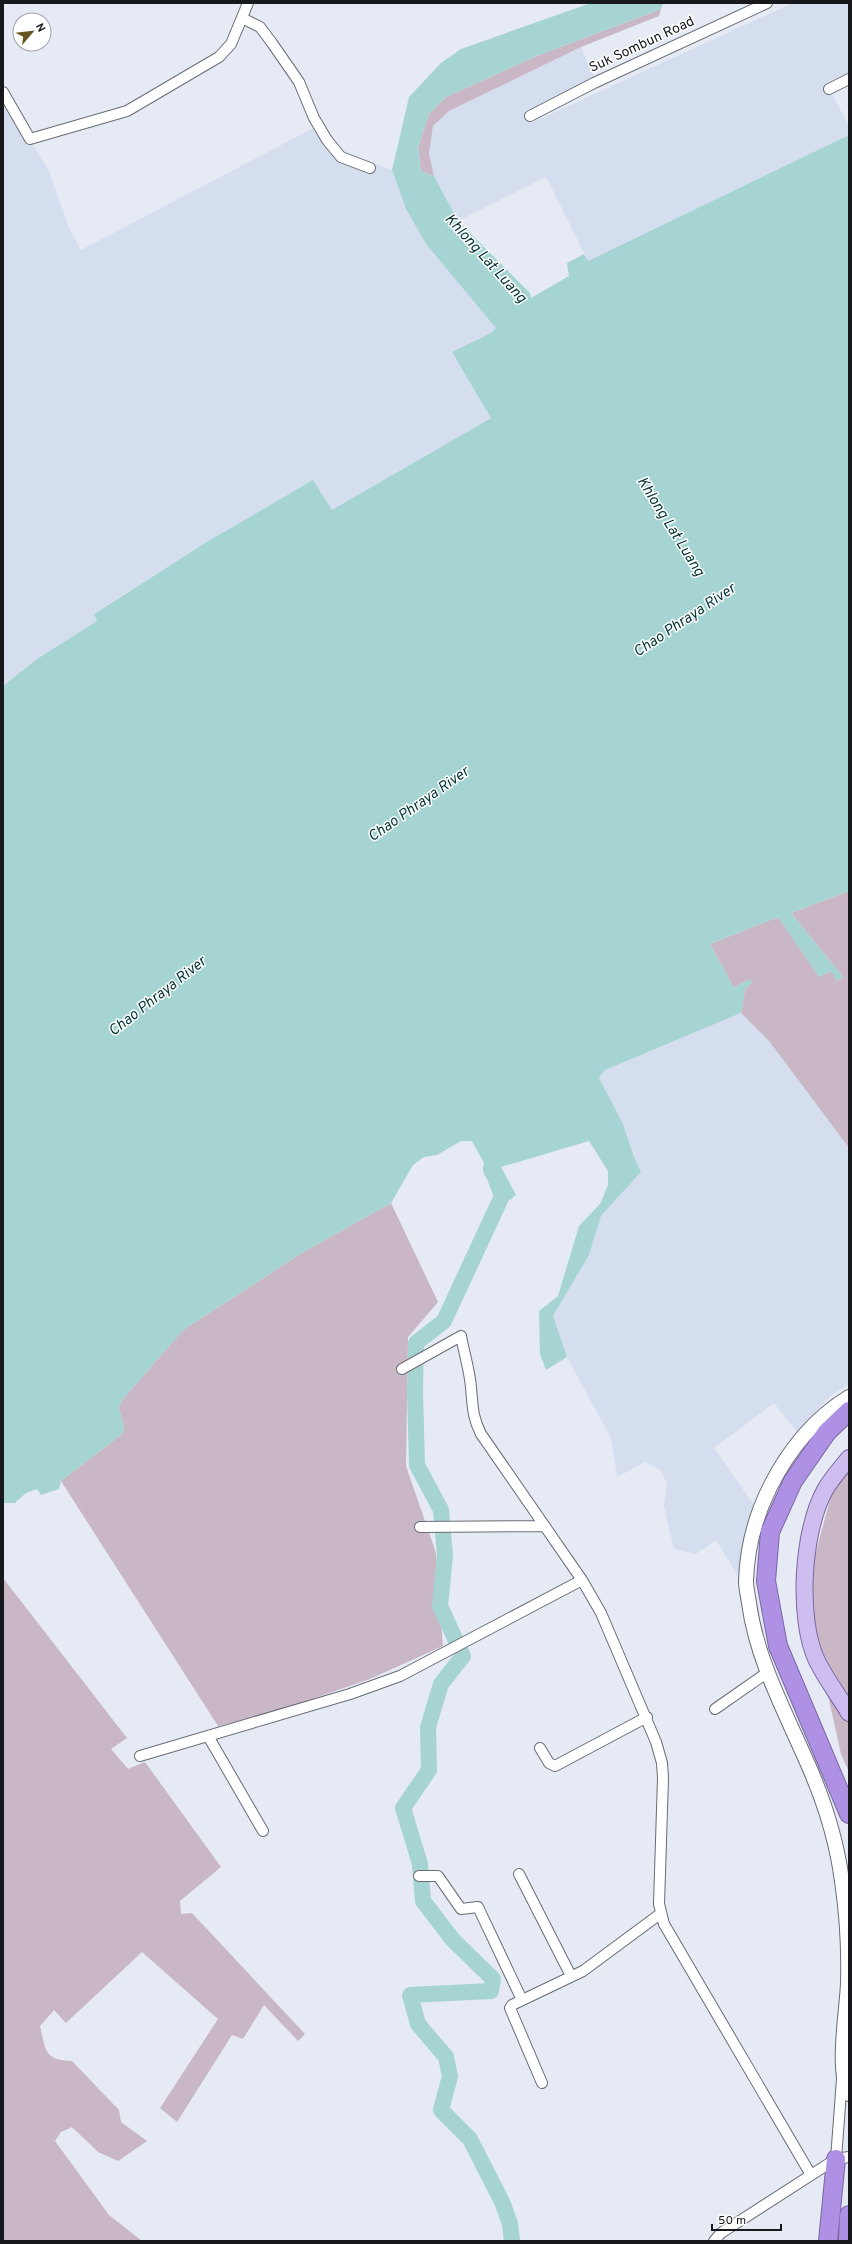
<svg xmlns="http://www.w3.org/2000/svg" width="852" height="2244" viewBox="0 0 852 2244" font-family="Overpass,sans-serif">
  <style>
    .built { fill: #d5deef }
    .green { fill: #cab7c6 }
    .water { fill: #a6d4d3 }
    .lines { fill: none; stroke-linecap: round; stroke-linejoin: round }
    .river { stroke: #a6d4d3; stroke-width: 16 }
    .street-casing { stroke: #686c76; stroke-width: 12 }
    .secondary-casing { stroke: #686c76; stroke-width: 16 }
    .primary-casing { stroke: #79679f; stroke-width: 18 }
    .highway-casing { stroke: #79679f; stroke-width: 20 }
    .street { stroke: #fff; stroke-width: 10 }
    .secondary { stroke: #fff; stroke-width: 14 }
    .primary { stroke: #cebdef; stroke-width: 16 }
    .highway { stroke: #ae91e5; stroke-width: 18 }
    .labels { text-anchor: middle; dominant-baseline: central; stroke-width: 3; stroke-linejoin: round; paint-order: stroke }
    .street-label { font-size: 14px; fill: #16181c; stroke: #fff }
    .water-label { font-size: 15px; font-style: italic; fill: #053434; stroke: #fff }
  </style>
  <rect width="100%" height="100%" fill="#e5eaf4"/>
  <path class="built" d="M793,3H849V72L826,83L849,126V135L588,261L546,177L458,221L434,176L429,153L433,126L449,111L581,47L595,79L525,111L531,123Z
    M3,98L49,171L68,226L81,250L323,123L342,152L392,170L406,209L426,244L497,328L491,333L452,352L492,417L332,511L313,480L205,543L94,613L98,621L37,659L3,686Z
    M741,1013L769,1041L849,1148V1384L830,1396L797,1432L774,1403L714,1448L754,1505L738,1576L716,1540L696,1554L674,1549L664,1506L667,1484L661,1471L645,1462L617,1477L611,1438L567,1357L553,1316L589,1255L601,1216L641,1172L634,1157L623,1124L599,1078L605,1070Z"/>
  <path class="green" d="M661,9L659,16L581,47L449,111L433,126L429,153L434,176L421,171L418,147L429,114L446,97L534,57Z
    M849,891V1148L769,1041L741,1013L745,989L752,983L750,979L734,988L710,944L778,917L819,976L832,971L837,981L843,977L791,913Z
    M391,1203L438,1302L408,1337L406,1466L436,1553L443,1646L370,1679L268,1714L218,1726L61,1481L122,1434L124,1428L119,1409L122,1400L183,1330L305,1251Z
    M849,1465V1772L841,1754L805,1592L837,1474Z
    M3,1578L127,1738L111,1749L128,1769L145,1762L221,1867L180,1901L181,1914L192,1913L305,2034L298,2041L264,2005L243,2039L232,2035L177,2122L160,2108L218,2019L142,1952L66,2023L54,2010L40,2026C46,2051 44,2060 72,2061L119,2110L121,2122L147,2141L118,2161L98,2152L72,2127L61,2132L55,2141L109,2215L142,2241H3Z"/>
  <path class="water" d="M591,3H663L661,9L534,57L446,97L429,114L418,147L421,171L434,176L458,221L530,293L531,298L569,276L567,263L584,254L588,261L849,135V891L791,913L843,977L837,981L831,971L819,977L778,917L710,944L734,988L750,979L752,983L745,989L741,1013L605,1070L599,1078L623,1124L634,1157L641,1172L601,1216L589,1255L553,1316L567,1357L546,1370L540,1354L539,1311L558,1296L579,1226L600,1204L608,1185V1171L589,1141L501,1167L516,1195L510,1200C501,1195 503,1193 497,1186C489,1179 480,1177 484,1163L472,1141H461L437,1155L424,1157L413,1165L391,1203L305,1251L183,1330L122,1400L119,1409L124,1428L122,1434L61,1481L59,1489L41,1495L37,1489L26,1493L15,1503H3V686L37,659L97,621L94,614L205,543L313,480L332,510L491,418L452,352L491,333L496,328L426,244L406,209L392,170L409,97L441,63L461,49Z"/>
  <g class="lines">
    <path class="river" d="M494,1175L502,1196L444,1321L416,1343L415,1392L417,1465L441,1510L445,1555L440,1606L463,1656L441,1684L428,1727L429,1770L403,1808L420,1864L423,1901L453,1940L493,1979L491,1991L410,1995L418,2024L446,2057L450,2076L441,2110L470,2139L503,2204L510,2224L512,2241"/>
    <g class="street-casing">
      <path id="street" d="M242,18L260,27L272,43L299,82L314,118L327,140L341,157L370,168
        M829,89L849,79
        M3,92L30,139L127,111L219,57L231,44L248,3
        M530,116L594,83L767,3
        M402,1369L461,1336C464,1353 470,1371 471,1388C473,1407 472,1416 481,1434L582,1580L601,1613L656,1742L662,1763L663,1778L659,1904L664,1924L811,2175
        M420,1527L545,1526
        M715,1709L768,1672
        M208,1736L263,1831
        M540,1748L549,1763L555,1766L647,1717
        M140,1756L350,1694L400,1676L582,1580
        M519,1874L571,1976
        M419,1876H438L461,1909L478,1907L522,2000
        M542,2083L510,2008L512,2005L583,1971L660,1914
        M836,2159L842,2079
        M714,2241L721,2233L836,2159L849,2157"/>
    </g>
    <g class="secondary-casing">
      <path id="secondary" d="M849,1397C815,1418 788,1451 770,1487C756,1515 747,1549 746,1581C746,1588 748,1596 749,1603C757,1662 787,1715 810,1769C825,1804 837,1843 842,1881C847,1915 849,1949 848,1983C847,2011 836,2070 849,2094"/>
    </g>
    <g class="primary-casing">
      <path id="primary" d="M849,1458C841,1468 831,1479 825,1490C802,1531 797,1619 817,1661C826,1679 839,1696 849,1713"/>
    </g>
    <g class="highway-casing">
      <path id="highway" d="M849,1411L827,1432L793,1481L770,1532L766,1581L778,1646L849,1814
        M828,2241L836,2159
        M848,2241L849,2215"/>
    </g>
    <use href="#street" class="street"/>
    <use href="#secondary" class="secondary"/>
    <use href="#primary" class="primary"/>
    <use href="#highway" class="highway"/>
  </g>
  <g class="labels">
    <g class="street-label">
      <text transform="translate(642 45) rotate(-25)">Suk Sombun Road</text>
    </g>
    <g class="water-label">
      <text transform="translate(485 259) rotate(48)">Khlong Lat Luang</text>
      <text transform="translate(670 527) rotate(58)">Khlong Lat Luang</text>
      <text transform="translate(685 621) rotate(-34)">Chao Phraya River</text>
      <text transform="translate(419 805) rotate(-35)">Chao Phraya River</text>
      <text transform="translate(158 997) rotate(-38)">Chao Phraya River</text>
    </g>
  </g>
  <rect width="852" height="2244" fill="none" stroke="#16181c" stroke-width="8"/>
  <g transform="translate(32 32) rotate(62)"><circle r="19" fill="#ffffff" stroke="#a2a3a4"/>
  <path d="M0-3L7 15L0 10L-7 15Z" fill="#665522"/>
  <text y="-6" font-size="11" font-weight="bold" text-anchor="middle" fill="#16181c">N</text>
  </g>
  <path d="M712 2224v6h69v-6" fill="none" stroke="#16181c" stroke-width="2"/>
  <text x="718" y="2224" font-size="12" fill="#16181c" stroke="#ffffff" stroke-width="3" paint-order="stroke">50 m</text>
</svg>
